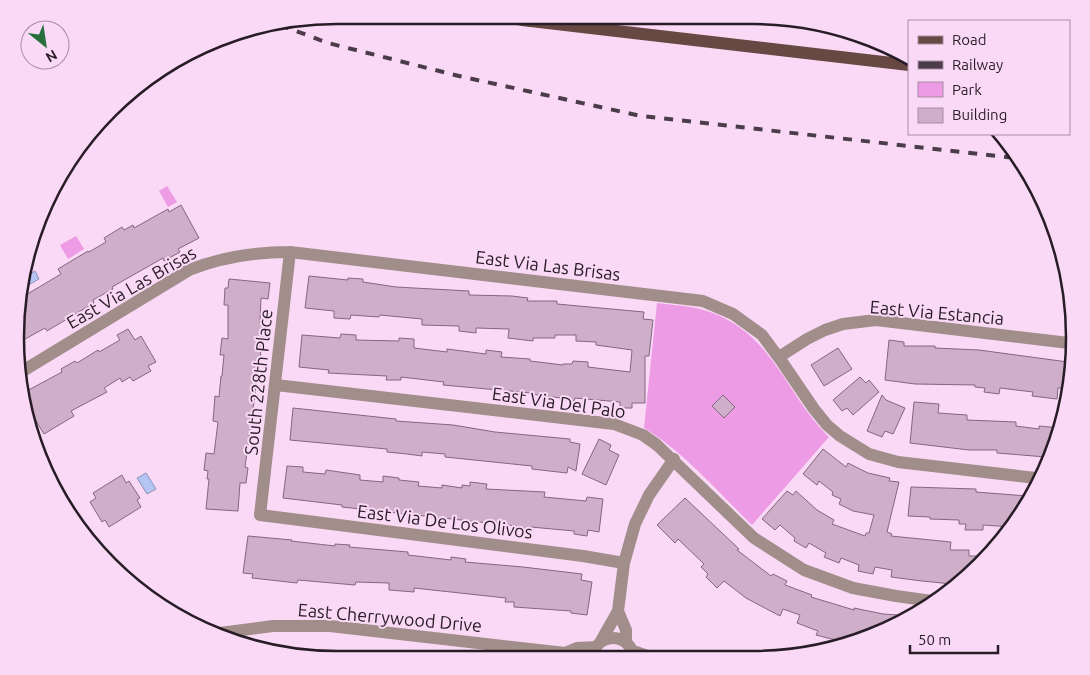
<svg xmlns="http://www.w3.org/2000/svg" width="1090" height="675" viewBox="0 0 1090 675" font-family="Ubuntu,sans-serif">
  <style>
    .green { fill: #ec9be4 }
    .water { fill: #b5c5f3; stroke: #8b92b6 }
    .building { fill: #cfaeca; stroke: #836680 }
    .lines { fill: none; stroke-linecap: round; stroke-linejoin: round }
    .minor { stroke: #a18e8a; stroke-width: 12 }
    .major { stroke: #674842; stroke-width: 12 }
    .rail { stroke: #4b3c49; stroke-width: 4; stroke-dasharray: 9 9; stroke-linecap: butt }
    .labels { text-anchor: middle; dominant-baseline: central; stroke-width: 4; stroke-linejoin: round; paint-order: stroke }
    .street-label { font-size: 18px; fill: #281c26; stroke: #fad9f6 }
    .rim { fill: none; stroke: #281c26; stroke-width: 2.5 }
  </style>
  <rect width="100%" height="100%" fill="#fad9f6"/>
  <path class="green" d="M167,186L177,202L168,207L159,191Z
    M76,236L84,249L68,259L60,245Z
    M657,303C674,305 693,306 710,312C773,334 785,394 829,437L752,525C719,493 683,451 644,428Z"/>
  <path class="water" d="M35,271L39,279L25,287L22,283L23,278Z
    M146,473L156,489L147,494L137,478Z"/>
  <path class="building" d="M181,205L199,238L178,249L180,252L164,261L163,258L112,287L113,289L93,300L94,303L47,331L45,328L18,343L16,317L19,299L61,274L58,269L88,251L89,252L106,242L104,238L122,227L124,230L133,225L134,228L168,209L169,212Z
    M309,276L348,280V278L363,279V282L396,287L469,291V295L512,296L528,298L527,301H557V304L644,312L643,319L653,320L649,356H645V403H632V408H620V402L575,398L574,401L561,400V398L531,394V393L443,385L444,382L401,377V380H386L387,376L328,373L329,370L299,367L302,335L340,338L341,334L356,335V340L399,341V338L414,339V348L447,352V349L486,354V350L502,352L501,357L530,359V361L563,365V364H572L573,361L588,362V367L630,372L632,350L596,345V342L576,341V335H555V338H533V341L508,338L509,329L476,328V333L459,331V326L422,325V319L380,315L379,317L351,315L350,319L334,318V311L305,308Z
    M229,279L270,283L268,299L261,298L260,323H263V336L245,467L248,468L246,483H240L238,511L206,509L209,479H207L208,471L204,470L206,453L214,454L218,422L213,421L215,396L219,397L221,376H222L224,355H220L222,338L228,339V305H224L225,288H228Z
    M128,329L135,340L141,336L156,362L148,366L151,371L133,381L130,377L122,382L120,378L104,388L107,392L71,411L74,416L44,434L24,401L23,393L62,372L61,369L75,361L77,363L98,350L99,352L120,340L117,335Z
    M889,340L904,342V346H935V348L979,350L1068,362L1066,388H1058L1057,399L1032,396L1033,392L1000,388L999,394L984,392L985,388L975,387V385L915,384L885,380Z
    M838,348L852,369L824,386L811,365Z
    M860,377L866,383L869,380L879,392L853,415L847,408L842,411L833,400Z
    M723,395L735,407L724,418L712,406Z
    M882,395L886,400L905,408L893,434L885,431L882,437L867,431Z
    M914,402L939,404L938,413L967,415V420L1016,422V426L1039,429V426L1061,428L1046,457L997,453V450H969L910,443Z
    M293,408L396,419V421L453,425L495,432L570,439V442L580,444L576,471L568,467L567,473L532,469V466L445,457V454L422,452V456L407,454L387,452V449L290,440Z
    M599,439L611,445L609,450L619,455L606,485L582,474Z
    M823,449L846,467L848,463L868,473L890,478L889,481L899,482L887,532L892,534L891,536L951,542L950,550H969V556H983L952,584L922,581L891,577L892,570L875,567L873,574L858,571L859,565L841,558L839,563L824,557L826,553L809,543L806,548L794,541L795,538L780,525L775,530L762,519L787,491L793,495L796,491L817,510L834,520L832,524L865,536L866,533H869L874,515L853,511L839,504L841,499L832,495L833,492L819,481L817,485L803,474Z
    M287,466L303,467V472L325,474L326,470L360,475V480L383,482V476L399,478V480L419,482L418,486L442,488V485L462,488V485L470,486V482L487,484L486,489L545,492L544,497L586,501L587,497L603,499L599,532L588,530L587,536L574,534V531L531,527V529L516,527V526L342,507V505L283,498Z
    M122,475L126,483L129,481L140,498L137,500L141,507L109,527L105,520L102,522L90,502L96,498L93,493Z
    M911,487L976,489V492L1027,496L1012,527L983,525V530H965L966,524H959V520L930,519V517L908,516Z
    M685,498L739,549L737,550L771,576L773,574L787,581L785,585L812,595L811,597L854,610V608L883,614L914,616L851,644L816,635L818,631L797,623L800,615L783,609L780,616L746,598L724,581L717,588L706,577L708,574L701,567L704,564L678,539L675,543L657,525Z
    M248,536L292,540L291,541L335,546V544L350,545L349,547L408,552V555L451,560V557L466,559L465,562L523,567L582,574L581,580L592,582L587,615L571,613V611L514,607V602H505L506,598L414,588V592L389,590V583L356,582L355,585L298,580L297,583L252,578L253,574L243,573Z"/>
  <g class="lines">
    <path class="minor" d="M290,252L260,515L583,556L624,563
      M779,357L807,339L825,330L843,324L876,320L1069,343
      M21,372L189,270C222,257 255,252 290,252L703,301L733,314L762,335L782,362L814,409L827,425L840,436L869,454L898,462L1036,478
      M276,385L614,424L643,435L657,445L754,538L804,570L853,588L896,596L932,601
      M618,611L626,630V642
      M212,634L273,626H330L565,653
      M601,641L618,611L624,563L635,524L649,495L674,459
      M633,651L656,659
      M565,653L577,648L596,647
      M591,659C596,631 631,631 634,659"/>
    <path class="major" d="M504,16L522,20L909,65"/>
    <path class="rail" d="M280,25L328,43L459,76L641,116L1016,158"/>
  </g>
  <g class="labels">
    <g class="street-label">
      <text transform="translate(548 265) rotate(7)">East Via Las Brisas</text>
      <text transform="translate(131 287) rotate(-30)">East Via Las Brisas</text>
      <text transform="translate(937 312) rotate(5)">East Via Estancia</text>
      <text transform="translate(258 382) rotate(-84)">South 228th Place</text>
      <text transform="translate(559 402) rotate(8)">East Via Del Palo</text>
      <text transform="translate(445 521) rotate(7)">East Via De Los Olivos</text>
      <text transform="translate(390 617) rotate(5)">East Cherrywood Drive</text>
    </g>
  </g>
  <path d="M0 0H1090V675H0ZM337 24H753A313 313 0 0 1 1066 337V338A313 313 0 0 1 753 651H337A313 313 0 0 1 24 338V337A313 313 0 0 1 337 24Z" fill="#fad9f6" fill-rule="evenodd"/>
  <path class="rim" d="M337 24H753A313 313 0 0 1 1066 337V338A313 313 0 0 1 753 651H337A313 313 0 0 1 24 338V337A313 313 0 0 1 337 24Z"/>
  <rect x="908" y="20" width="162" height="115" fill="#fad9f6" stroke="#a68da3"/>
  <rect x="918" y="36" width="25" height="8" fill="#674842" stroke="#a68da3"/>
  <text x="952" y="45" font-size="15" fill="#281c26">Road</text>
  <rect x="918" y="61" width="25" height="8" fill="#4b3c49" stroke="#a68da3"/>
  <text x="952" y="70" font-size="15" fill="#281c26">Railway</text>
  <rect x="918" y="82" width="25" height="15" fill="#ec9be4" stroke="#a68da3"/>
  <text x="952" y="95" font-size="15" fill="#281c26">Park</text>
  <rect x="918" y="108" width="25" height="15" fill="#cfaeca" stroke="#a68da3"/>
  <text x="952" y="120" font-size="15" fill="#281c26">Building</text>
  <g transform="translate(45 45) rotate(150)"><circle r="24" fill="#fad9f6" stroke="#a68da3"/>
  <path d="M0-4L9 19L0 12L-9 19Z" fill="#27703d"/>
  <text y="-8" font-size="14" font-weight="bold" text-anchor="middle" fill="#281c26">N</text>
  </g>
  <path d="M910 645v8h88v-8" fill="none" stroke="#281c26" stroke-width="2.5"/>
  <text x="918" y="645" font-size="15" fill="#281c26" stroke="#fad9f6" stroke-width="4" paint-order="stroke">50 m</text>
</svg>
